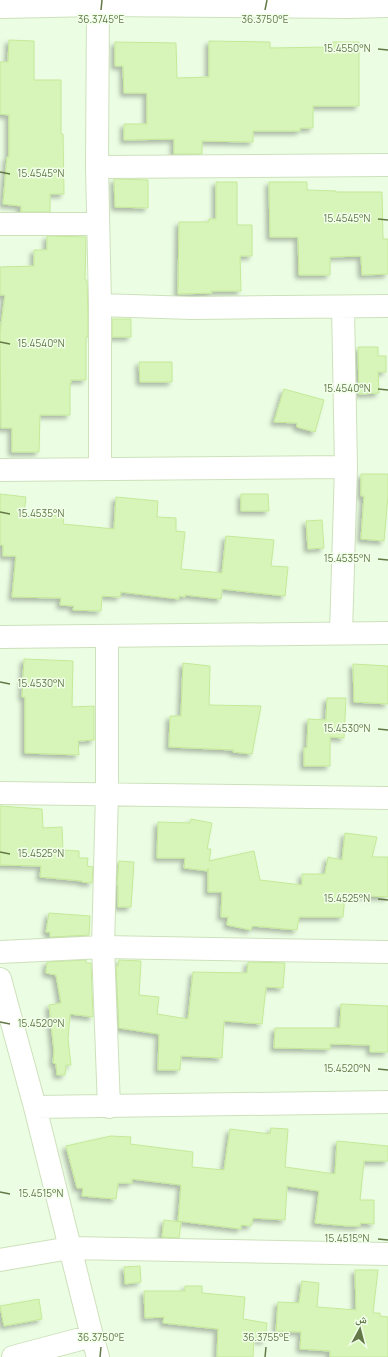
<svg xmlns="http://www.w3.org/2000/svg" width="388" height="1357" viewBox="0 0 388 1357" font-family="Manrope,'Noto Naskh Arabic',sans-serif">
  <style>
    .building { fill: #d8f5b9; stroke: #c4e998; filter: url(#shadow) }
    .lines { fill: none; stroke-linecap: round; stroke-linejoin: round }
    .minor-casing { stroke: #cde1bb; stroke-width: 24 }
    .minor { stroke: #fff; stroke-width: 22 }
    .ticks { fill: none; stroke: #637847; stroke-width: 1.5 }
    .ticks-label { font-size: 10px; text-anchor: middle; fill: #637847; stroke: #f1ffeb; stroke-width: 3; stroke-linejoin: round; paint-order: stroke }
  </style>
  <defs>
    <filter id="shadow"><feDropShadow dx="-3.5" dy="3.5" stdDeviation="2" flood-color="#0004"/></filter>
  </defs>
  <rect width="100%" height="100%" fill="#ebfee3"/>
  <path class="building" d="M9,40L34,41V80H61V134H63L64,194H50V212H21V206L3,204L7,157H9V115L0,114V62H8Z
    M209,41L270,42V48L333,47V42H359V106H313V128H300V131H253V142L202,141V154H174V139L124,140V124H147V93H124L123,66H115V42L176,43L177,78L209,77Z
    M114,179L148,180V208L115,207Z
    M216,182H237V225H252V256H240L241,291H211L212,293L178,294L179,222H209V219H216Z
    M269,182H307V190L336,191V192H382L383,239H388V274L362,275L361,256L330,257V275H299L298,237H270Z
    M47,236L86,237L85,280H87L88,319V337H86V380H71V383H70V415H40L39,452H12V428H1L0,332L5,295H0V267L34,266V250H47Z
    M112,319H131V337H112Z
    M358,347H378V356H386V372H378L379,393L359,394Z
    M139,362H172V382H140Z
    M284,389L324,400L315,432L297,427V423L274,422Z
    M361,474H388V496L384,541L361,539L364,496H361Z
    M0,494L26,497L24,514L64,516L63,524L114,529L116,497L158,501L157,517L176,518V531L185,532L181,569L222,573L226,536L274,540L271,566L288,567L285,596L222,589L221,599L185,595V597L179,596V599L121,592L120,597L102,596L101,611L73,610L74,606L60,605L61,598L12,597L16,556H3V545H0Z
    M241,494H268L269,511H241Z
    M322,520L324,548L308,549L306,521Z
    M24,659L73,661L72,707L94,706V740L78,741L79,755L25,753V697H22Z
    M183,663L210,666L209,705L261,706L252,754L233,752L234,750L169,747L170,716H181Z
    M353,664L388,666V704L354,702Z
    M327,698H346L344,738L330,737V766H304V748H307L308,719L326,720Z
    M0,806L42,809L43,828L62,827L63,850L79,851V858H88L87,866L93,867L92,883L82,882V881L40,877L41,866L0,865Z
    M191,819L212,823L207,849H211L209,861L254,851L260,880L302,885V874H325L328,857L342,860L345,833L377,837L372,857H388V897L345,895L343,917H299L297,930L252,926L251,930L227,925L228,917H221L222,892H208V868V871L184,868L185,858H157L158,822L190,823Z
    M119,861L134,862L131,907H118V885H117Z
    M49,913L90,916L89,935L50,937V932H46Z
    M86,960V963H91L93,1017L70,1014L68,1039L71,1065H66L65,1075H57L56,1064L53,1063L54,1051L49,1005L61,1003L56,975L46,973L47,962Z
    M119,960L141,961L139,995L159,997L157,1014L188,1019L193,972L247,973L248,962L285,963L283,988L266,987L262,1024L224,1021L222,1058L181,1056L180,1070H158L159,1034L119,1028L116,966H118Z
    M341,1004L388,1006V1052H370V1045L330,1044V1049L274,1048L275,1028H340Z
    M271,1128L288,1129L285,1167L335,1174L337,1141L388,1146V1161H364L360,1200H374V1224L360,1223V1226H348L315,1223L319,1191L287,1186L285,1220L253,1218L251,1226L241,1225V1229L178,1221L181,1185L132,1179V1183H118L116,1199L82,1196L83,1188H77L66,1146L111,1136L131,1137L130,1144L193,1152L192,1167L224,1170L230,1129L270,1134Z
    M164,1220L181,1222L179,1238L162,1237Z
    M140,1266L141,1282L125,1284L124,1267Z
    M355,1270H378L373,1313H380V1316L388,1317V1357H330V1351L300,1349L301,1332L276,1331L278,1302L299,1303L302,1281L319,1283L317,1307L356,1310Z
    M185,1286H202V1293L245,1297L243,1319L267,1323L265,1341L254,1339L253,1357H217L218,1329L163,1323L164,1317L145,1318L144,1291H185Z
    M39,1299L42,1319L4,1326L0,1306Z"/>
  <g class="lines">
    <g class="minor-casing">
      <path id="minor" d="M98,5L97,167L100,305V469
        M0,7L98,5L349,7L388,6
        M97,167L388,165
        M0,224H98
        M100,305L192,308L388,306
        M0,470L346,467
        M341,633L346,467L343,307
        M107,636V793L103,947L109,1107
        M0,637L388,633
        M0,793L388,798
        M0,952L103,947L388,952
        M0,979L35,1107L92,1336L98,1357
        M35,1107L388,1102
        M0,1260L70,1248L388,1254
        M13,1357L92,1336"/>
    </g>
    <use href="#minor" class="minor"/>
  </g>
  <path class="ticks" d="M101,10L102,0M265,10L267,0M378,49L388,50M0,172L10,174M378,219L388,220M0,342L10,344M378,389L388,390M0,512L10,514M378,559L388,560M0,682L10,684M378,729L388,730M0,852L10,854M378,899L388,900M0,1022L10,1024M378,1069L388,1070M0,1192L10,1194M378,1239L388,1240M100,1357L101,1347M265,1357L266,1347"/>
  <g class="ticks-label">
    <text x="101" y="23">36.3745°E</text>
    <text x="265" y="23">36.3750°E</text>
    <text x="347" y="52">15.4550°N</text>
    <text x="41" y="177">15.4545°N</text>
    <text x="347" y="222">15.4545°N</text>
    <text x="41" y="347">15.4540°N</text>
    <text x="347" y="392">15.4540°N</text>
    <text x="41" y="517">15.4535°N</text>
    <text x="347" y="562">15.4535°N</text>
    <text x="41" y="687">15.4530°N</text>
    <text x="347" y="732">15.4530°N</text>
    <text x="41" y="857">15.4525°N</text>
    <text x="347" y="902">15.4525°N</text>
    <text x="41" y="1027">15.4520°N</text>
    <text x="347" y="1072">15.4520°N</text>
    <text x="41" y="1197">15.4515°N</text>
    <text x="347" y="1242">15.4515°N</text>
    <text x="101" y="1341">36.3750°E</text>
    <text x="266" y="1341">36.3755°E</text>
  </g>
  <g transform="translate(360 1329) rotate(7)" stroke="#f1ffeb" stroke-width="3" paint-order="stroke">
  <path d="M0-3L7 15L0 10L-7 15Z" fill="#637847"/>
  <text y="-6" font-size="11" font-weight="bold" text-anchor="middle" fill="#637847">ش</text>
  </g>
</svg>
